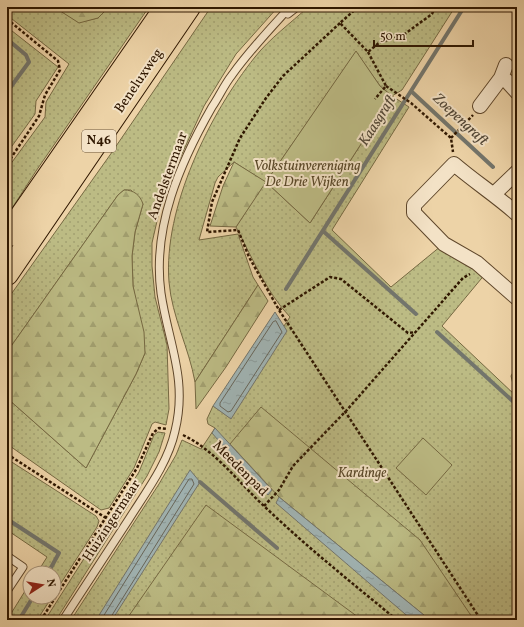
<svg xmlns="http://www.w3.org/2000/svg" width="524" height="627" viewBox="0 0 524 627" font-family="Vollkorn,serif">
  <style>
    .grass { fill: url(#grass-dots); stroke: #766942 }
    .forest { fill: url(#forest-firs); stroke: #766942 }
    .garden { fill: #bcbb84; stroke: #766942 }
    .water { fill: url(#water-ripples); stroke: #73756c }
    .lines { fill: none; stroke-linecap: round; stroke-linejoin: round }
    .shore { stroke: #68665a; stroke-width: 1 }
    .stream { stroke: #73756c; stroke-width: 4 }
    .lane-casing { stroke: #5e462a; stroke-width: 9 }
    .street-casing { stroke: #5e462a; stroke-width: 16 }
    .highway-casing { stroke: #2f1700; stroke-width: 24 }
    .path { stroke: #2f1700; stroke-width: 2.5; stroke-dasharray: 3 2; stroke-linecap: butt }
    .lane { stroke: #f3e2c6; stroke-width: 7 }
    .street { stroke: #f3e2c6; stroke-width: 14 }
    .highway { stroke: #edd3a7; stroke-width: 22 }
    .labels { text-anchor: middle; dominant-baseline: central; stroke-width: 4; stroke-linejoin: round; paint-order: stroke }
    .shield { fill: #f3e2c6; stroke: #6a543b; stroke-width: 1 }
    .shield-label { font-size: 13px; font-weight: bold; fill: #2f1700 }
    .street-label { font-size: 14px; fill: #2f1700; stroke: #f3e2c6 }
    .park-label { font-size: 14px; font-style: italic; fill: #594828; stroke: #f3e2c6 }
    .water-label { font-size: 15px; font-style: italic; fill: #514636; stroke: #f3e2c6 }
  </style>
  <defs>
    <pattern id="grass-dots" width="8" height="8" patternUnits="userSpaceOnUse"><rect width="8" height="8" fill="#bcbb84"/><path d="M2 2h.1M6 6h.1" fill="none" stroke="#a2a070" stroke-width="1.8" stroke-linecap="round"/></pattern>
    <pattern id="forest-firs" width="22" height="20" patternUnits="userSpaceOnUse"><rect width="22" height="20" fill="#bcbb84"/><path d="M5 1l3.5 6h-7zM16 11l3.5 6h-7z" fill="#a2a070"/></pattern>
    <pattern id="water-ripples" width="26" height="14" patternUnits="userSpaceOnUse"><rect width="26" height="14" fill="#a0b4b4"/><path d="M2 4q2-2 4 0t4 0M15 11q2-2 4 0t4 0" fill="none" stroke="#8a9a99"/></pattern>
  </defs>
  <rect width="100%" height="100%" fill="#edd3a7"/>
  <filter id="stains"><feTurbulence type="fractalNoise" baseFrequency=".005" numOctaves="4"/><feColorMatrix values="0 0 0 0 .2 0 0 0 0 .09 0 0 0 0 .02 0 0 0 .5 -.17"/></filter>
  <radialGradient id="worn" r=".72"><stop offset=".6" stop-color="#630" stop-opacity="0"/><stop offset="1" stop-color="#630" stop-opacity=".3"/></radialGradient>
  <path class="grass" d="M7,7H54L79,22L98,18L109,7H149L36,171L7,216V169L45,117L46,102L69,64L7,15Z
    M211,7H278L236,54L204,106L164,193L157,221L152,243V266L155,297L167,345L169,409L166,425L155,422L152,424L134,468L109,508L101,510L7,444V398L86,468L136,374L145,353L133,286L132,256L135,232L143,204L131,190H124L118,195L7,352V300L110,155Z
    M308,7H455L402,90L392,96L380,86L356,52L266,182L310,223L392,96L409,107L332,230L391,287L441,246L486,273L442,326L516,396L511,376L517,365V620H71L159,484L176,455L182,440L201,449L215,428L208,424L207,419L213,406L225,414L290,317C266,292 252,257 236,227L265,182L234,162L218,177L215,183L199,240L238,234L253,277L258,285L195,382C189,348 172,317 169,282C163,208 210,113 255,57C270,38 291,23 308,7Z
    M7,27L58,67L36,101L35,114L7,153Z
    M158,432L165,433L159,452L147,476L56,620H45L139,472L154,435Z
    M7,459L96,516L99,521L97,527L54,594V573H37L47,557L7,530Z
    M30,583V597H52L37,620H7Z"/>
  <path class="forest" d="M54,7H109L98,18L79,23Z
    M234,162L266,182L236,227L210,226L223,186Z
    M124,190C134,190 140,195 143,204L135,232L132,256L133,286L144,332L145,353L136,374L86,468L7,398V352L118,195Z
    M258,285L268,301L226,367L196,409L195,382Z
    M261,407L420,540L474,620H430L279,497L230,444Z
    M206,505L362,620H126Z"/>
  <path class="garden" d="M356,51L380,86L392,96L310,223L266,182Z
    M423,438L452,465L426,495L396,468Z"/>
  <path class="water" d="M275,312L287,331L231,419L213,406Z
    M215,428L272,490L268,495L243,469L212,433Z
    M190,470L200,482L112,620H96Z
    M279,497L430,620H412L276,503Z"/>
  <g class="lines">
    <path class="shore" d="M276,321L282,332L231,411L228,412L220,406V403L273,322Z
      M101,620L189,479H192L194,484L109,620"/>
    <path class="stream" d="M7,39L26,55L29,62L7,92
      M411,91L493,167
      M323,231L416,314
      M286,289L464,7
      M437,332L517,405
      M200,482L277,548
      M7,519L59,553L48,573
      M19,620L33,597"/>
    <g class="lane-casing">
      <path id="lane" d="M288,14L297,7
        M7,556L23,567L7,591
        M63,620C85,586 107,553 129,519C146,492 168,463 175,431C188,379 168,342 161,293C152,227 180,163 212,107C219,97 224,85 232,75C249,51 270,29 290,7"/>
    </g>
    <g class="street-casing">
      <path id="street" d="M501,78L506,65
        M480,106L501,78L507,81L517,92
        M494,194L517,172
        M517,214C497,196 475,182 454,164L414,205V213L444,244L477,263L517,298"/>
    </g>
    <g class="highway-casing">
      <path id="highway" d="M7,236L166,7
        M7,274L189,7"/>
    </g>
    <path class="path" d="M358,7L340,23L368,52L380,42L402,36L432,14L435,7
      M7,19L58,61L60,70L45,95L39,116L7,164
      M340,23L283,76L266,98L240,138L212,202L207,232L238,230L249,257L279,310L481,620
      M368,52L386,86L375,99
      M386,86L411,103L451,138L453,152
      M451,138L473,115
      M279,310L330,277L341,279L408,333L416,332
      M183,435C216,451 238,482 265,507C307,547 352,583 397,620
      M7,454L106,518
      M264,506L279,490L293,466L346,411L463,278L470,274
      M41,620L137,468L153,433L159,428L167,429"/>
    <use href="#lane" class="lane"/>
    <use href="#street" class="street"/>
    <use href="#highway" class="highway"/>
  </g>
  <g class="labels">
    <rect class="shield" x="82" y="130" width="34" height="22" rx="3"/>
    <g class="shield-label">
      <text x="99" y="141">N46</text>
    </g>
    <g class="street-label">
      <text transform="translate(139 81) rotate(-56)">Beneluxweg</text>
      <text transform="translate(168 176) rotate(-70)">Andelstermaar</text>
      <text transform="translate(240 469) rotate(45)">Meedenpad</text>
      <text transform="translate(112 521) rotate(-57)">Huizingermaar</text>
    </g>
    <g class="park-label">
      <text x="307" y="166">Volkstuinvereniging<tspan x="307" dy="16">De Drie Wijken</tspan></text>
      <text x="362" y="473">Kardinge</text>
    </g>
    <g class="water-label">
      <text transform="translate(460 120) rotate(43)">Zoepengraft</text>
      <text transform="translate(378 121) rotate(-58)">Kaasgraft</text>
    </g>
  </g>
  <rect width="524" height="627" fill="none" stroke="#edd3a7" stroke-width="24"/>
  <rect x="8" y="8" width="508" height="611" fill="none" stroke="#2f1700" stroke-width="2"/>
  <rect x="12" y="12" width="500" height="603" fill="none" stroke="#2f1700"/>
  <g transform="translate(42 585) rotate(78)"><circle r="19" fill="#f3e2c6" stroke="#a59177"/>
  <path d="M0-3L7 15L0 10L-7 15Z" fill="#8f2418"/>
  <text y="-6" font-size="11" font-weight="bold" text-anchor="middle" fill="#2f1700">N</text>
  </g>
  <path d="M374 40v6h99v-6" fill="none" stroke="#2f1700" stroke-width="2"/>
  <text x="380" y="40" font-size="12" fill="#2f1700" stroke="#f3e2c6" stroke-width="3" paint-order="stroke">50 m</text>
  <rect width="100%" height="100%" filter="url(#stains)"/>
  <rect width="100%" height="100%" fill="url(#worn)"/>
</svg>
